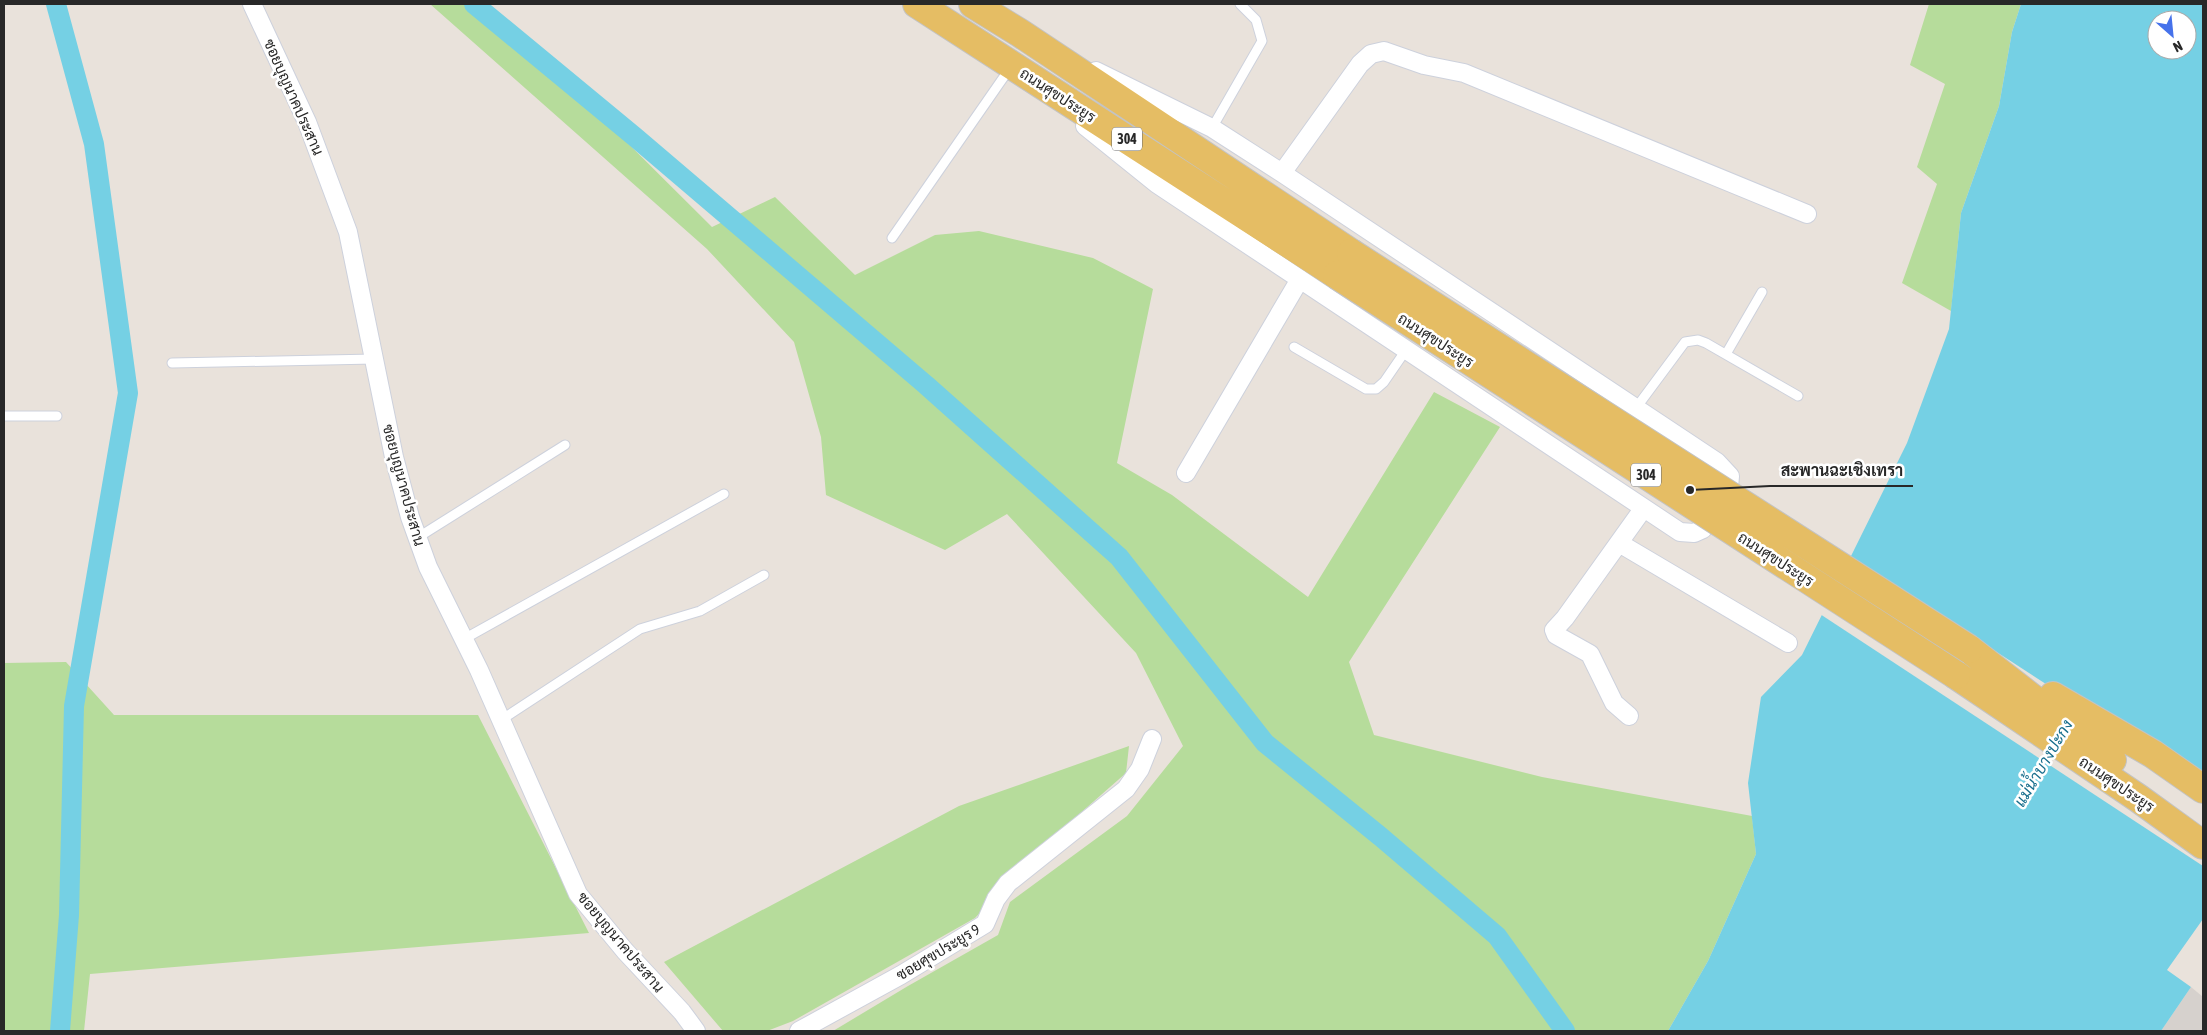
<svg xmlns="http://www.w3.org/2000/svg" width="2207" height="1035" viewBox="0 0 2207 1035" font-family="'Asap Condensed',Sarabun,sans-serif">
  <style>
    .green { fill: #b6dc9b }
    .plaza { fill: #d6d1cd }
    .water { fill: #75d0e4; fill-rule: evenodd }
    .pier { fill: #e9e2db }
    .lines { fill: none; stroke-linecap: round; stroke-linejoin: round }
    .canal { stroke: #75d0e4; stroke-width: 20 }
    .service-casing { stroke: #cdd1dc; stroke-width: 11 }
    .minor-casing { stroke: #cdd1dc; stroke-width: 20 }
    .primary-casing { stroke: #c3c3c3; stroke-width: 30 }
    .service { stroke: #fff; stroke-width: 9 }
    .minor { stroke: #fff; stroke-width: 18 }
    .primary { stroke: #e5bd64; stroke-width: 28 }
    .primary-bridge-casing { stroke: #c3c3c3; stroke-width: 30; stroke-linecap: butt }
    .primary-bridge { stroke: #e5bd64; stroke-width: 28 }
    .labels { text-anchor: middle; dominant-baseline: central; stroke-width: 5; stroke-linejoin: round; paint-order: stroke }
    .shield { fill: #fff; stroke: #686868; stroke-width: 1 }
    .shield-label { font-size: 14px; font-weight: bold; fill: #282828 }
    .street-label { font-size: 15px; fill: #282828; stroke: #fff }
    .water-label { font-size: 16px; font-style: italic; fill: #176e8d; stroke: #fff }
    .leader { fill: none; stroke: #282828; stroke-width: 2 }
    .callout-dot { fill: #282828; stroke: #fff; stroke-width: 2 }
    .callout-label { font-size: 16px; text-anchor: middle; font-weight: bold; fill: #282828; stroke: #fff; stroke-width: 5; stroke-linejoin: round; paint-order: stroke }
  </style>
  <rect width="100%" height="100%" fill="#e9e2db"/>
  <path class="green" d="M430,4H488L712,227L775,197L855,275L935,235L979,231L1093,258L1153,289L1117,463L1172,495L1308,597L1434,392L1500,427L1349,662L1374,735L1542,777L1752,816L1756,854L1708,961L1668,1031H833L908,986L998,935L1010,902L1127,816L1183,746L1136,653L1007,514L945,550L826,495L821,437L794,342L707,249Z
    M1929,4H2021L2012,32L1999,106L1961,213L1951,311L1902,283L1937,184L1917,167L1945,84L1910,65Z
    M66,662L114,715H478L589,933L90,974L84,1031H4V663Z
    M1129,746L1126,773L1060,831L975,918L793,1021L767,1031H723L664,962L959,806Z"/>
  <path class="plaza" d="M2191,987L2203,997V1029L2201,1031H2161Z"/>
  <path class="water" d="M2021,4H2203V919L2167,970L2191,987L2161,1031H1668L1708,961L1756,854L1748,783L1761,697L1802,655L1907,443L1949,329L1961,213L1999,106L2012,32ZM2157,20H2187V50H2157Z"/>
  <path class="pier" d="M1849,556L2203,786V866L1820,614Z"/>
  <g class="lines">
    <path class="canal" d="M56,4L94,144L128,393L74,706L69,915L60,1031
      M474,4L635,137L926,385L1119,557L1265,743L1381,837L1497,936L1565,1031"/>
    <g class="service-casing">
      <path id="service" d="M1212,128L1262,41L1256,20L1240,4
        M892,238L1010,68
        M1294,347L1366,389H1376L1384,382L1406,350
        M1726,354L1762,292
        M172,363L374,359
        M1636,408L1685,342L1698,340L1706,343L1798,396
        M4,416H57
        M417,538L565,445
        M464,639L724,494
        M501,720L640,629L700,611L764,575"/>
    </g>
    <g class="minor-casing">
      <path id="minor" d="M252,4L307,122L348,232L394,457L410,517L428,567L479,670L578,894L625,951L682,1012L696,1031
        M1085,126L1157,184L1680,532L1694,533L1703,529L1729,488L1730,476L1717,462L1282,173L1212,128L1096,71
        M1282,173L1360,64L1371,54L1384,51L1424,65L1464,73L1807,214
        M1186,473L1300,279
        M1619,543L1788,643
        M1629,716L1614,703L1590,654L1556,635L1554,630L1565,618L1643,509
        M799,1031L901,975L985,924L996,899L1008,883L1126,789L1140,769L1152,739"/>
    </g>
    <g class="primary-casing">
      <path id="primary" d="M917,4L1337,275
        M973,4L1020,33L1351,253
        M1969,649L2112,760
        M1956,675L2138,798L2203,845
        M2053,696L2153,754L2203,789"/>
    </g>
    <use href="#service" class="service"/>
    <use href="#minor" class="minor"/>
    <use href="#primary" class="primary"/>
    <g class="primary-bridge-casing">
      <path id="primary-bridge" d="M1351,253L1969,649
        M1337,275L1956,675"/>
    </g>
    <use href="#primary-bridge" class="primary-bridge"/>
  </g>
  <g class="labels">
    <g class="shield">
      <rect x="1112" y="127.5" width="30" height="23" rx="4"/>
      <rect x="1631" y="463.5" width="30" height="23" rx="4"/>
    </g>
    <g class="shield-label">
      <text x="1127" y="139">304</text>
      <text x="1646" y="475">304</text>
    </g>
    <g class="street-label">
      <text transform="translate(1058 95) rotate(33)">ถนนศุขประยูร</text>
      <text transform="translate(294 97) rotate(66)">ซอยบุญนาคประสาน</text>
      <text transform="translate(1436 340) rotate(33)">ถนนศุขประยูร</text>
      <text transform="translate(404 485) rotate(75)">ซอยบุญนาคประสาน</text>
      <text transform="translate(1776 559) rotate(33)">ถนนศุขประยูร</text>
      <text transform="translate(2117 784) rotate(34)">ถนนศุขประยูร</text>
      <text transform="translate(621 942) rotate(50)">ซอยบุญนาคประสาน</text>
      <text transform="translate(938 952) rotate(-31)">ซอยศุขประยูร 9</text>
    </g>
    <g class="water-label">
      <text transform="translate(2043 763) rotate(-59)">แม่น้ำบางปะกง</text>
    </g>
  </g>
  <path class="leader" d="M1690 490L1770 486H1913"/>
  <circle class="callout-dot" cx="1690" cy="490" r="5"/>
  <g class="callout-label">
    <text x="1842" y="476">สะพานฉะเชิงเทรา</text>
  </g>
  <rect width="2207" height="1035" fill="none" stroke="#282828" stroke-width="10"/>
  <g transform="translate(2172 35) rotate(153)"><circle r="24" fill="#ffffff" stroke="#a9a9a9"/>
  <path d="M0-4L9 19L0 12L-9 19Z" fill="#4672eb"/>
  <text y="-8" font-size="14" font-weight="bold" text-anchor="middle" fill="#282828">N</text>
  </g>
</svg>
